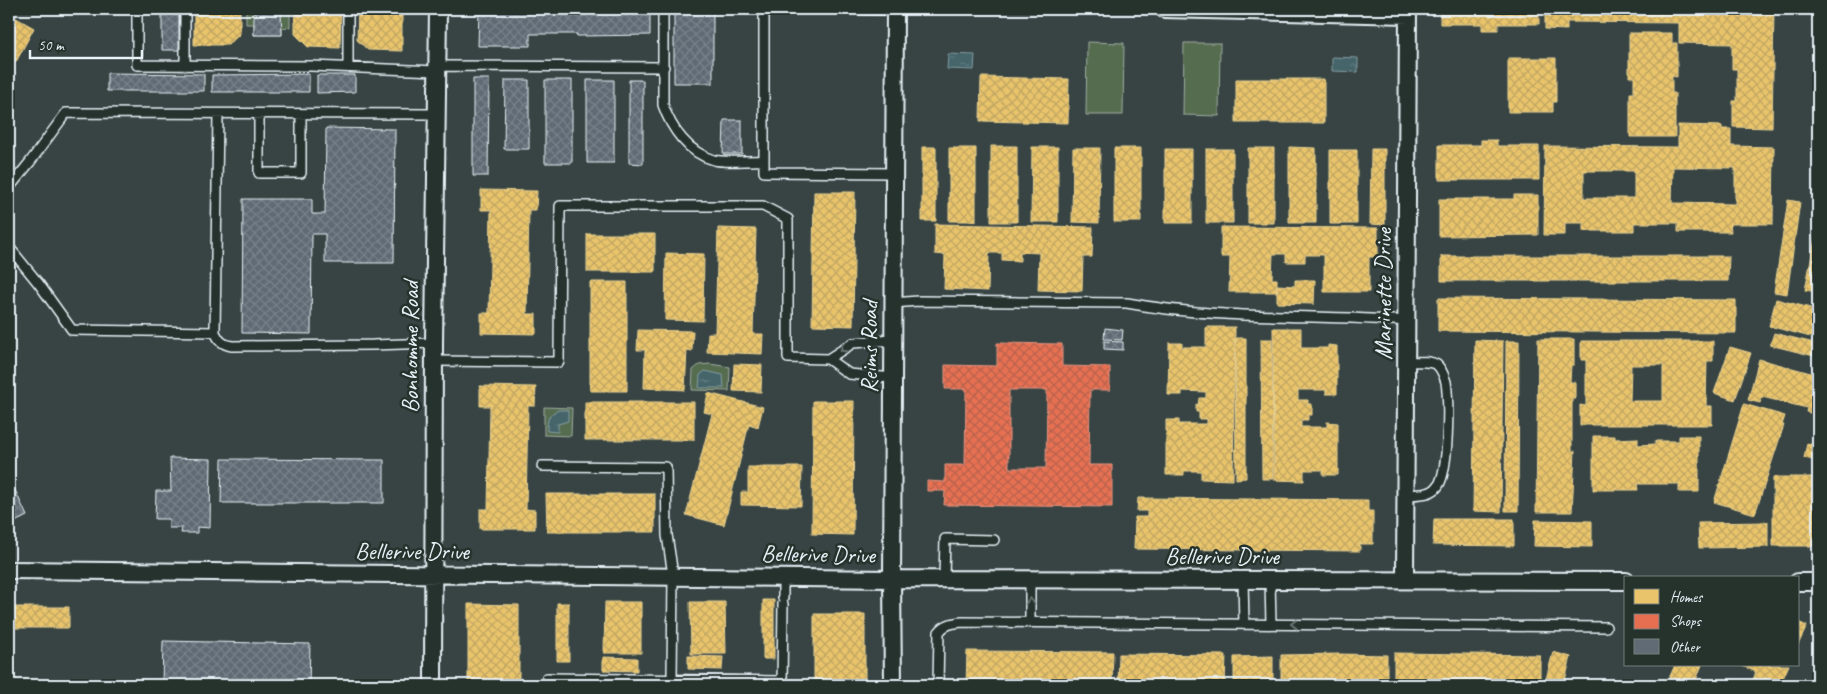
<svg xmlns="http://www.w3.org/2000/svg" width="1827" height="694" viewBox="0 0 1827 694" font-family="Caveat,sans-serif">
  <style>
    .garden { fill: #576c50; stroke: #a0aea4 }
    .water { fill: url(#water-ripples); stroke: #869da3 }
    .homes { fill: url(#homes-cross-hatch); stroke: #e9d295; fill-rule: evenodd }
    .shops { fill: url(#shops-cross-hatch); stroke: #e79683; fill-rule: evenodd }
    .building { fill: url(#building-cross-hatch); stroke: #e8f1f8 }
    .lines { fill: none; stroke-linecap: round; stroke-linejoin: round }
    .lane-casing { stroke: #e8f1f8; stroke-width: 12 }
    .street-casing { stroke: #e8f1f8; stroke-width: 20 }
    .lane { stroke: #26332d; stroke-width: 9 }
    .street { stroke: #26332d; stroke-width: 16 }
    .oneway { stroke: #6a7674 }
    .labels { text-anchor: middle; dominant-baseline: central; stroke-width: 5; stroke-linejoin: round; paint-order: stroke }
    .street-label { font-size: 24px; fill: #e8f1f8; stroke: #26332d }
  </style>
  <defs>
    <pattern id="water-ripples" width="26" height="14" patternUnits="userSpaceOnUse" patternTransform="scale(1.25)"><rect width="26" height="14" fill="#44656b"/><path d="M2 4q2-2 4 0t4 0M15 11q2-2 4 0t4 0" fill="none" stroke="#5f7c81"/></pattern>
    <pattern id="homes-cross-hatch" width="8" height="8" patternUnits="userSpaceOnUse" patternTransform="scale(1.25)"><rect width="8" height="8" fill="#e9c46a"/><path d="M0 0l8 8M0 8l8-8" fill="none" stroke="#c0a562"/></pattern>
    <pattern id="shops-cross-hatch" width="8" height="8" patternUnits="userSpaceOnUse" patternTransform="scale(1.25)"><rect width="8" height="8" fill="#e76f51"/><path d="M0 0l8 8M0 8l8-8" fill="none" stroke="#b7634f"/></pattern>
    <pattern id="building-cross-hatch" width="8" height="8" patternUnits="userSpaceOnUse" patternTransform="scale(1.25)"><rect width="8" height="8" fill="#606b75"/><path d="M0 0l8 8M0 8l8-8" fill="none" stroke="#778189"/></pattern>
  </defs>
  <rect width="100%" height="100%" fill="#374443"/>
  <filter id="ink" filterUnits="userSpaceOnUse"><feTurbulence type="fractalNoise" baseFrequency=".02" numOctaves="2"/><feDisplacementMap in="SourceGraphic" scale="10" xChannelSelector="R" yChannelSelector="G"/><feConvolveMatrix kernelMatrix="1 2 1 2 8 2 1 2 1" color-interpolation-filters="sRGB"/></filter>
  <g filter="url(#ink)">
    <path class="garden" d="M246,9H290V27L282,28V35H254V24H246Z
      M1087,42L1124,43L1123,115H1086Z
      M1184,43H1220L1219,116L1183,115Z
      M710,364L730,367L729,391L692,390L693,370L699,365Z
      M544,407L572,408L571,436L544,435Z"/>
    <path class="water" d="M948,54L975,55L974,70L947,69Z
      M1332,57L1358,58V72L1332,71Z
      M705,371L723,375L724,388H699L700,375Z
      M559,410H568V421L558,424V432L547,431C547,421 548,413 559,410Z"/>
    <path class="homes" d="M194,9H240V34L228,45H194Z
      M295,9H341L340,48L308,47L295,34Z
      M358,9H402V51L368,50L357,40Z
      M1440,9H1539V24H1498V30H1482V24H1440Z
      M1545,9H1774L1772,128L1733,127V101H1737V69H1732V44L1679,43V23L1567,22V30L1545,29Z
      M9,14L34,28L16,62L9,59Z
      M1629,33H1672V43H1677V77L1672,76V93H1675V137H1630V93H1634V77H1629Z
      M1508,58H1556V102H1553V112H1508Z
      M981,77L1069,79L1068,123L980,121Z
      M1236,79H1324V123H1236Z
      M1678,125L1722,126V129H1731V146L1774,147L1773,224H1730L1731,232H1678V223H1634V231H1583V223H1565V235H1544L1545,146L1678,147ZM1673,167L1735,168V204L1672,203ZM1584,171H1634V198H1584Z
      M1481,140H1497V146H1539V180H1439V145H1481Z
      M991,146H1017V222H991Z
      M922,147H936V221H922Z
      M1032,147H1058V222H1031Z
      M1289,147L1316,148V223H1289Z
      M949,148H976V221H949Z
      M1073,148H1100L1099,223L1072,222Z
      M1114,148H1141V222H1114Z
      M1248,148H1274V223H1248Z
      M1165,149H1192V223H1165Z
      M1206,149H1233V223H1206Z
      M1371,149H1385V225L1370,224Z
      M1330,150H1357V224H1330Z
      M481,190L537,191L536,210H529L527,314H536V334L481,333V313H489L491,210H481Z
      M814,192H855L853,326L812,325Z
      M1514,195H1538V235L1439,236V199H1514Z
      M1788,200L1800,202L1787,294L1774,292Z
      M1818,223V287L1817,292L1805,290Z
      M935,224L1093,227L1092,257H1083L1082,291L1038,290L1039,253L1020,252V261L1002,260V253H989L988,291L944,289L945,255L935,254Z
      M1221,227L1378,228V257H1369V292H1324V255H1305V262H1286V254H1273L1272,279H1277V292H1229L1230,257H1221Z
      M718,228L756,229L753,334H763L762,354L707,352L708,333H715Z
      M587,234H655V272H587Z
      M666,253L704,254L703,321L665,320Z
      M1441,256H1729L1728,281H1441Z
      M1295,280H1315L1314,304L1277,303V285L1295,286Z
      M590,282H627V391H590Z
      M1438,298L1736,300V333L1438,331Z
      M1776,299L1818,310V339L1769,326Z
      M1206,327H1235L1233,480L1201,479V471H1184V475H1166V420H1179V424H1207V419H1199V412H1196V404L1198,405L1199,398H1206V392L1182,391V395H1168L1169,343H1182V347H1206Z
      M1273,328H1301V348H1328V345L1337,346V394H1326V390H1298V400H1308V404H1312V415H1308V420H1301V427H1327V422L1338,423V475H1323V470H1304V481L1274,480Z
      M638,330L693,331L692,351L687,350L685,390L644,388L645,350H637Z
      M1774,333L1818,344V357L1770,345Z
      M1235,338H1246V478L1236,479Z
      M1261,339H1272L1273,479H1262Z
      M1538,339H1574V365H1571L1570,382H1575V399H1572V451H1575L1572,512H1536Z
      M1475,340L1503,341L1501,512L1473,511Z
      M1506,341H1519L1518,511H1505Z
      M1581,341H1713V361H1707L1706,406H1712V425H1580V405L1586,406V360H1581ZM1631,365H1663V401H1630Z
      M1730,347L1751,353L1735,400L1714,393Z
      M1759,359L1818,375V415L1806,412L1807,408L1762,397L1760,403L1748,400Z
      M734,364L762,365L761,392L733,391Z
      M480,386L536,387L535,406H528L526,509L535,510V529H480V509H488L490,406H480Z
      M708,393L763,407L758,427L749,424L724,525L686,515L712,414L704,412Z
      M813,401H854L853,535L812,534Z
      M585,402H694V440H585Z
      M1744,404L1785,416L1782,425H1784L1755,514L1714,502Z
      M1593,436H1615V439L1638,438V445L1655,444V441H1679V436H1699V492H1679V484H1637L1638,490H1593Z
      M1807,443L1818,446V461L1804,458Z
      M748,467H802L801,506L741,505V492H748Z
      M1773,477H1818V546H1773Z
      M546,494H655V532H547Z
      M1138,498L1368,500V511H1373V544H1360V551L1134,549L1135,517H1147V511H1137Z
      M1434,519H1514V546L1433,545Z
      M1535,520L1592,521V547L1534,546Z
      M1768,522V547L1699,548L1698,523Z
      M763,600H774V659H763Z
      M605,602H641V653H604Z
      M690,602H725L726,654H691Z
      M557,603H569V661H557Z
      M468,604L519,605V683H468Z
      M9,607H69V628H9Z
      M814,614H865V685H814Z
      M1798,622L1807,626L1798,645Z
      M967,651L1113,652L1112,685H1067V681H1058V685H1021V681H1013V685H966Z
      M1553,652L1571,657L1564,684L1546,679Z
      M1394,653L1540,655V685H1494V684H1485V685H1448V683L1440,684V685H1394Z
      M1119,654L1226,655L1225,685H1118Z
      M1339,654L1387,655V685H1281V655Z
      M688,656L723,657L722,670L688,669Z
      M1273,656V685H1234V657Z
      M603,657L637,658V671L603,670Z
      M1675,665H1702L1694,685H1666Z
      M1740,665H1789L1780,685H1751L1756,672Z"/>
    <path class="shops" d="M997,343L1062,344V366L1110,367V390H1090L1089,465H1112V507L944,505L945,491H927V481L945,482V465H965L966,389H945V365L997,366ZM1009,390H1047L1046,468H1009Z"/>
    <path class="building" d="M162,9H179V50H162Z
      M479,9H650V35L584,36H577V34H530V46H478Z
      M674,9H713V83H674Z
      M254,12H281L282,35H254Z
      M107,73L204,74V91H107Z
      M309,74V92H212V75Z
      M317,75H355V92L317,93Z
      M473,79H489L488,176H473Z
      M505,80H529V149H504Z
      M545,80H572V163H545Z
      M587,80H614V163H587Z
      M629,80H643V164L629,163Z
      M724,120H742V154H723Z
      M326,128L395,129L394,263H325V234H312L311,334L242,333L243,199H312V214H325Z
      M1105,328L1123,330L1122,340L1104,339Z
      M1104,341L1123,342V350L1104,349Z
      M170,458L211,459L210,528L197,527V533H181L182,528H169V519H155L156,491H171Z
      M222,459L384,460V503H221Z
      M9,477L27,516L9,525Z
      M163,641L310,644L309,685H162Z"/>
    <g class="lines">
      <g class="lane-casing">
        <path id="lane" d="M137,9V65L311,66L437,71
          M663,9V105C671,128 688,153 714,160C724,163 752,160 764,161
          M772,9L767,11L764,16V172L894,173
          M850,9L895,10
          M185,66V9
          M437,66L664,67
          M348,67V9
          M218,114L215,332C219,341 222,344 232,346L373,345L434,343
          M259,114V173H301V114
          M9,188L30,162L66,113L436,114
          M9,247L39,284L72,330L215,332
          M893,303L918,301L1127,303C1219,320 1313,314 1406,321
          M828,359L849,374L893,378
          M434,361L559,362L560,206H763L788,219V358L828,359L853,343L893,340
          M542,466L666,467L667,535L673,575L672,679
          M1406,495C1416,494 1431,496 1438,486C1449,471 1449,402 1446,382C1444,376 1442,369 1437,365C1430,360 1415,362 1406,362
          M944,578L945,539L994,540
          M1030,579V623
          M1243,580L1244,624
          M1270,580L1271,624
          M783,598V577
          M547,685V678L782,681
          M782,685L783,604
          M938,685L939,632C945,624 953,623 962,622L1606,627"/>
      </g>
      <g class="street-casing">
        <path id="street" d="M1164,9L1408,15
          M9,570L892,579L1626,581
          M1405,580L1408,9
          M1798,582H1818
          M433,685L434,343L438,9
          M893,685L892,579L895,9"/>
      </g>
      <use href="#lane" class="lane"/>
      <use href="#street" class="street"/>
    </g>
    <defs><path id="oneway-chevron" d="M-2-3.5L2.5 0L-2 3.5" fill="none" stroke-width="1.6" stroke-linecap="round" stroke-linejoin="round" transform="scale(1.25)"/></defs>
    <g class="oneway">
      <use href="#oneway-chevron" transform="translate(843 349) rotate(146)"/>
      <use href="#oneway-chevron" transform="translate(1030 601) rotate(-91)"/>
      <use href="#oneway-chevron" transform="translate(1294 624) rotate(-180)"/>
    </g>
  </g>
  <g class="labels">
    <g class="street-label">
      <text transform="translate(1383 294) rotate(-90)">Marinette Drive</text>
      <text transform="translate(410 347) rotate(-90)">Bonhomme Road</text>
      <text transform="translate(869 347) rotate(-90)">Reims Road</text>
      <text x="412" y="551">Bellerive Drive</text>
      <text transform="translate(818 554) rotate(1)">Bellerive Drive</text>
      <text x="1222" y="556">Bellerive Drive</text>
    </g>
  </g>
  <rect width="1827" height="694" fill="none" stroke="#26332d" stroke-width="30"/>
  <rect x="15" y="15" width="1797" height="664" fill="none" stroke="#e8f1f8" stroke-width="2" filter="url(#ink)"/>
  <rect x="1624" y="576" width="175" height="90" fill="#26332d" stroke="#747f7e"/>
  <rect x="1634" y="589" width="25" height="15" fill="#e9c46a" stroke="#747f7e"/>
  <text x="1670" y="602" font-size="15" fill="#e8f1f8">Homes</text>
  <rect x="1634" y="614" width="25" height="15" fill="#e76f51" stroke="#747f7e"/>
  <text x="1670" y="626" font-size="15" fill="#e8f1f8">Shops</text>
  <rect x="1634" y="639" width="25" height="15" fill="#606b75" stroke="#747f7e"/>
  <text x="1670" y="652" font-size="15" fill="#e8f1f8">Other</text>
  <path d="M30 50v8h112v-8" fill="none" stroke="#e8f1f8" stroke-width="2.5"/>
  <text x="38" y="50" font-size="15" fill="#e8f1f8" stroke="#26332d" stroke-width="4" paint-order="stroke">50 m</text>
</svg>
